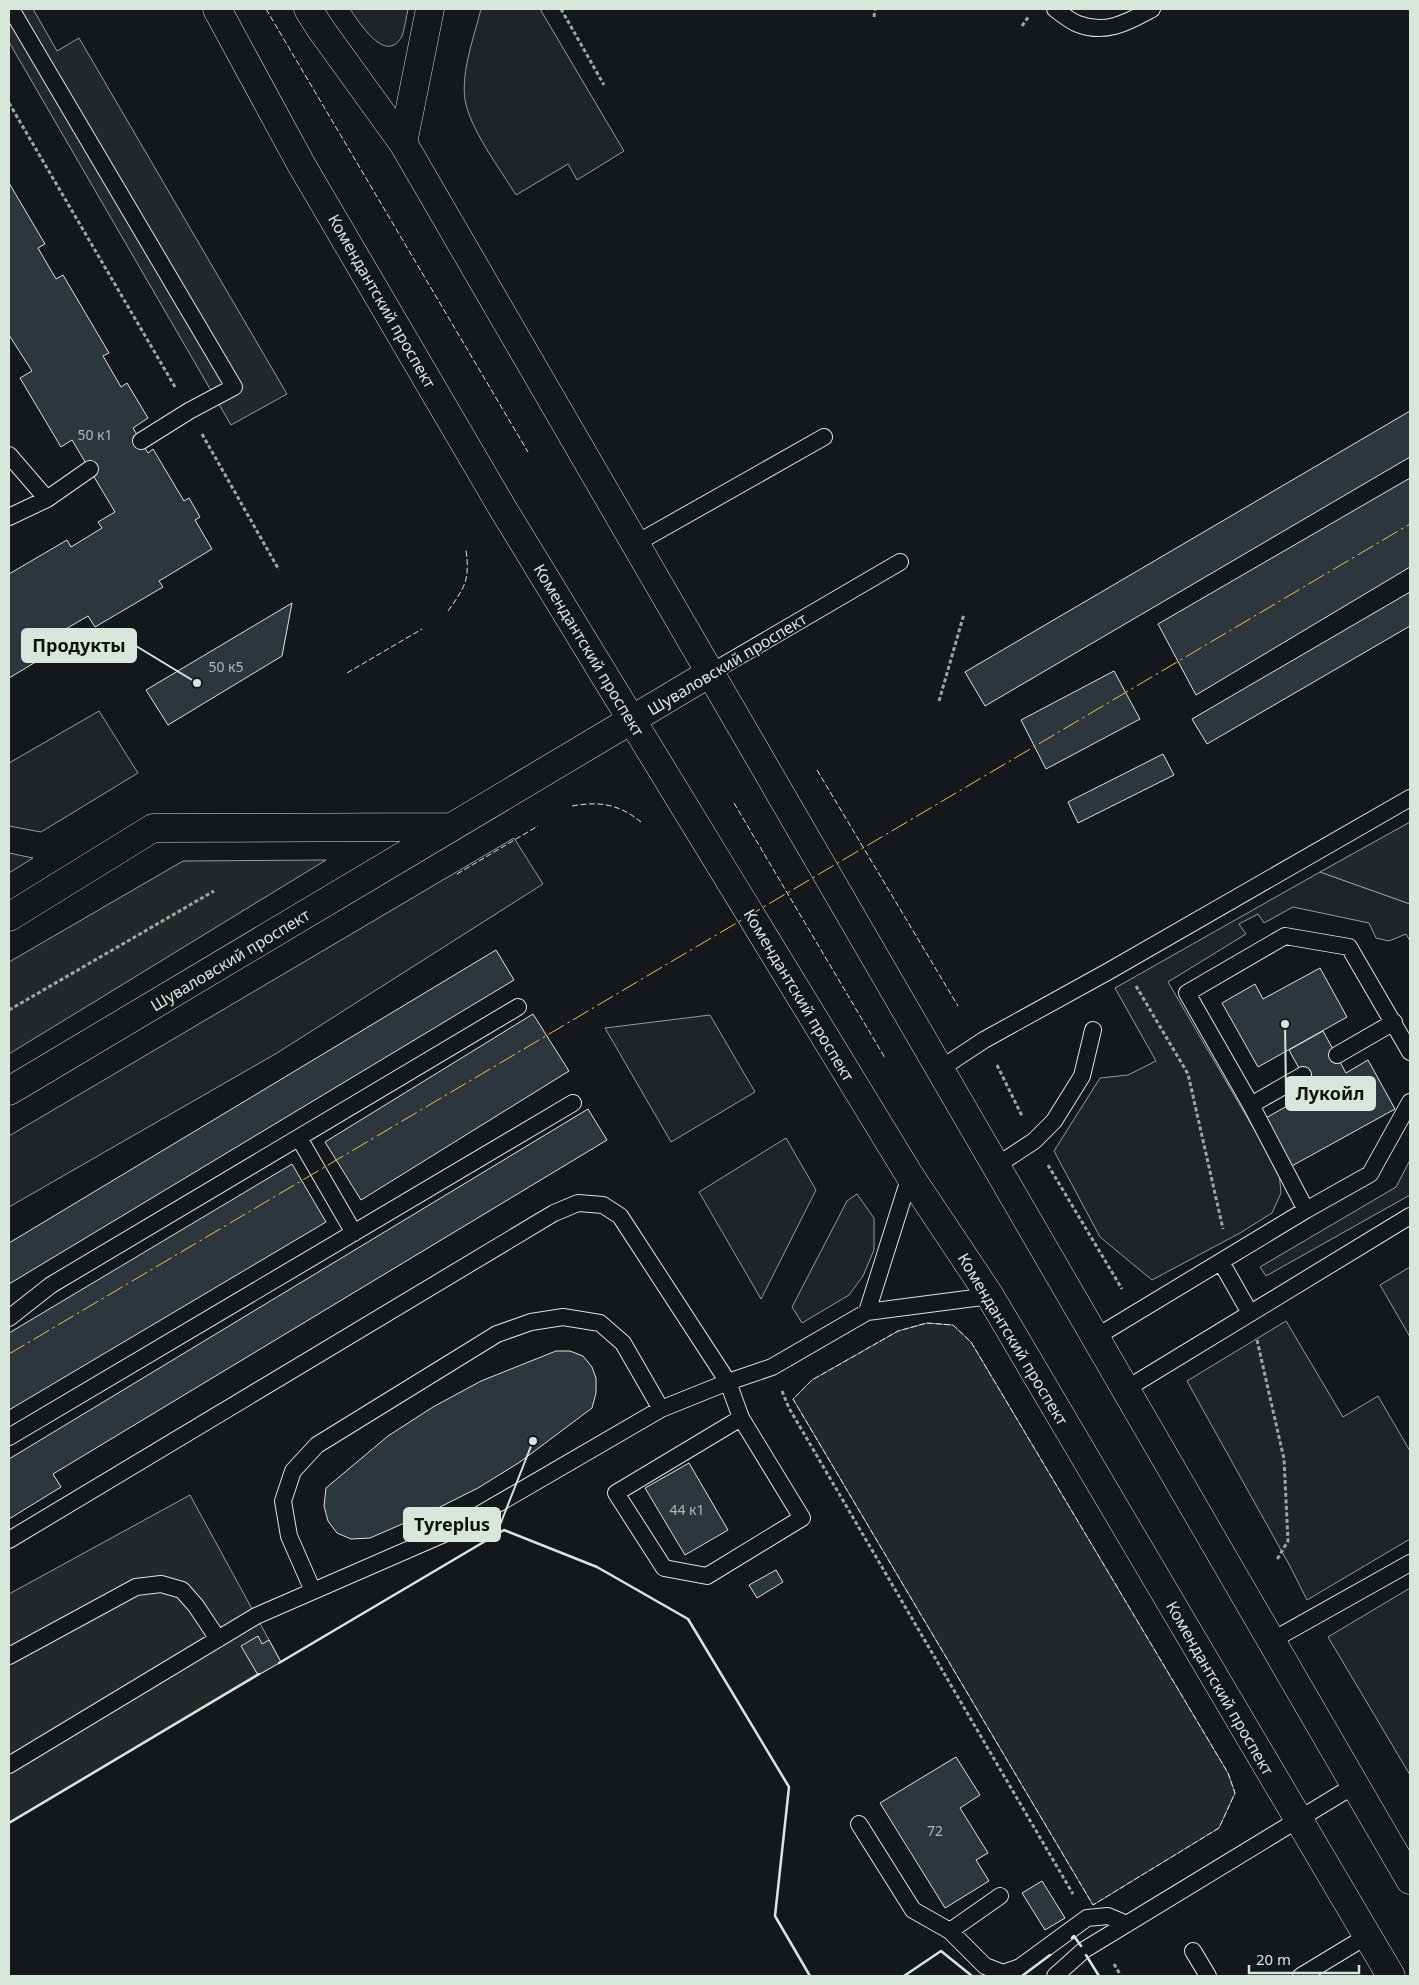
<svg xmlns="http://www.w3.org/2000/svg" width="1419" height="1985" viewBox="0 0 1419 1985" font-family="'Noto Sans',sans-serif">
  <style>
    .green { fill: #202428; stroke: #939e99 }
    .parking { fill: #24282b; stroke: #939e99 }
    .building { fill: #2c363c; stroke: #d8e6dc }
    .lines { fill: none; stroke-linecap: round; stroke-linejoin: round }
    .service-casing { stroke: #d8e6dc; stroke-width: 18 }
    .minor-casing { stroke: #d8e6dc; stroke-width: 29 }
    .secondary-casing { stroke: #d8e6dc; stroke-width: 29 }
    .path { stroke: #9da8a2; stroke-width: 3; stroke-dasharray: 4 2.5; stroke-linecap: butt }
    .service { stroke: #14181c; stroke-width: 16 }
    .minor { stroke: #14181c; stroke-width: 28 }
    .secondary { stroke: #14181c; stroke-width: 28 }
    .fence { stroke: #d8e6dc; stroke-width: 1; stroke-dasharray: 6 2.5; stroke-linecap: butt }
    .wall { stroke: #d8e6dc; stroke-width: 2.5 }
    .power { stroke: #ffb74d; stroke-width: 1; stroke-dasharray: 18 4 2.5 4; stroke-linecap: butt }
    .labels { text-anchor: middle; dominant-baseline: central; stroke-width: 4; stroke-linejoin: round; paint-order: stroke }
    .number-label { font-size: 14px; fill: #adbab4 }
    .street-label { font-size: 16px; fill: #d8e6dc; stroke: #14181c }
    .leader { fill: none; stroke: #d8e6dc; stroke-width: 2 }
    .callout-dot { fill: #d8e6dc; stroke: #14181c; stroke-width: 2 }
    .callout { fill: #d8e6dc; stroke: #d8e6dc; stroke-width: 2 }
    .callout-label { font-size: 18px; text-anchor: middle; font-weight: bold; fill: #111 }
  </style>
  <rect width="100%" height="100%" fill="#14181c"/>
  <path class="green" d="M350,9H408C406,17 405,28 402,36C386,66 359,22 350,9Z
    M481,9H540L624,151L577,180L568,164L516,195C500,169 470,129 465,100C461,71 474,37 481,9Z
    M99,711L138,773L41,832L9,826V763Z
    M514,838L543,884L277,1053L9,1207V1136Z
    M9,853L33,858L9,873Z
    M1320,872L1410,904V941L1406,934L1389,941L1376,938L1369,923L1293,907L1264,923L1258,914L1239,924L1246,934L1168,982L1279,1172L1281,1193L1272,1213L1240,1233L1152,1280L1100,1237L1054,1151L1100,1078L1128,1075L1156,1061L1115,988Z
    M710,1015L755,1092L671,1142L605,1028Z
    M786,1138L816,1190L761,1299L699,1192Z
    M1410,1160V1195L1266,1276L1260,1267L1396,1187Z
    M857,1194L874,1218V1250L863,1276L849,1295L802,1323L792,1307L847,1201Z
    M1410,1267V1337L1380,1285Z
    M1286,1321L1343,1417L1378,1396L1410,1451V1539L1307,1600L1291,1568L1187,1381Z
    M1410,1588V1775L1328,1637Z"/>
  <path class="parking" d="M9,9H33L57,51L79,38L287,394L231,425L9,42Z
    M1410,822V904L1320,872Z
    M326,860L9,1054V962L183,861Z
    M927,1323L953,1325L971,1342L1228,1773L1235,1793L1219,1828L1093,1905L793,1399L812,1380L898,1331Z
    M190,1495L281,1662L9,1822V1594Z"/>
  <path class="building" d="M9,183L45,244L38,248L56,279L63,275L109,353L103,356L121,387L127,383L148,418L133,428L148,453L153,449L184,501L189,498L200,517L195,520L212,549L159,581L163,587L95,627L88,616L52,637L59,648L9,678V574L67,540L71,547L102,528L98,522L115,512L72,440L61,447L20,378L32,371L9,335Z
    M1410,411V457L985,706L965,672Z
    M1410,478V567L1196,695L1158,624Z
    M1410,592V626L1207,744L1192,719Z
    M292,603L282,656L168,725L146,690Z
    M1114,671L1140,719L1046,769L1021,720Z
    M1163,754L1174,775L1078,823L1068,802Z
    M496,950L514,980L9,1284V1243Z
    M1320,968L1347,1017L1258,1067L1222,1003L1255,984L1263,999Z
    M533,1014L569,1071L361,1200L325,1142Z
    M1323,1031L1346,1073L1368,1060L1395,1109L1290,1167L1264,1119L1312,1092L1289,1050Z
    M588,1109L607,1140L53,1474L61,1487L9,1519V1459Z
    M292,1164L326,1222L9,1410V1333Z
    M556,1351H570L583,1356L592,1367L596,1378V1393L592,1408L520,1462L478,1488L430,1512L370,1538L351,1539L337,1533L328,1521L324,1506L326,1488L388,1436L433,1407L481,1381Z
    M689,1463L728,1530L685,1555L645,1488Z
    M776,1570L783,1582L757,1598L749,1585Z
    M258,1636L262,1644L269,1640L281,1662L258,1675L241,1646Z
    M956,1757L980,1795L960,1808L988,1853L976,1860L989,1881L945,1908L880,1803Z
    M1042,1881L1065,1918L1045,1930L1022,1893Z"/>
  <g class="lines">
    <g class="service-casing">
      <path id="service" d="M11,9L234,387L189,411L141,441
        M1055,9C1062,14 1070,21 1078,24C1106,35 1128,22 1152,9
        M9,455L47,499
        M9,517L47,499L90,469
        M635,544L824,437
        M710,673L900,562
        M1337,1055L1394,1022
        M940,1069L984,1040L1109,971L1410,798
        M1251,1105L1303,1075
        M299,1138L354,1233
        M996,1166L1034,1141L1054,1121L1082,1076L1093,1030
        M1306,1210L1251,1105L1187,993L1285,936L1349,947L1410,1052
        M1221,1262L1250,1313
        M867,1312L910,1176
        M9,1318L51,1285L518,1007
        M1096,1337L1306,1210L1370,1174L1410,1102
        M1126,1389L1410,1216
        M9,1437L573,1103
        M9,1540L554,1213L578,1203L603,1205L620,1216L728,1382L741,1418L616,1493L664,1568L707,1576L802,1518L741,1418
        M313,1591L289,1536L283,1501L293,1471L317,1445L497,1334L531,1322L563,1317L600,1323L623,1343L661,1409
        M1271,1641L1410,1563
        M9,1656L136,1587L161,1584L182,1590L196,1606L218,1639
        M9,1765L256,1616L451,1531L661,1409L728,1382L772,1367L867,1312L990,1296
        M859,1824L913,1910L950,1931L985,1966L1003,1973L1020,1967L1087,1918L1108,1916L1127,1924
        M950,1931L1000,1896
        M1193,1951L1208,1976
        M1055,1976L1084,1950L1355,1785
        M1301,1976L1367,1936"/>
    </g>
    <g class="minor-casing">
      <path id="minor" d="M403,143L430,9"/>
    </g>
    <g class="secondary-casing">
      <path id="secondary" d="M217,9L301,164L503,509L910,1176L990,1296L1391,1976
        M308,9L320,28L403,143L1410,1880
        M9,917L153,828L450,827
        M9,1091L710,673"/>
    </g>
    <path class="path" d="M561,9L604,85
      M874,17L875,9
      M1022,26L1029,16
      M9,103L175,387
      M202,434L279,570
      M939,701L964,614
      M1136,986L1188,1074L1223,1229
      M9,1010L214,891
      M997,1065L1022,1116
      M1048,1165L1122,1289
      M1257,1340L1284,1459L1288,1541L1276,1561
      M782,1391L789,1408L1073,1894
      M1114,1964L1121,1976"/>
    <use href="#service" class="service"/>
    <use href="#minor" class="minor"/>
    <use href="#secondary" class="secondary"/>
    <path class="fence" d="M266,9L528,452
      M448,611C465,587 470,580 466,550
      M347,673L422,629
      M817,770L958,1006
      M734,803L885,1058
      M572,806C600,801 619,804 641,822
      M457,874L538,826
      M927,1323L953,1325L971,1342L1228,1773L1235,1793L1219,1828L1093,1905L793,1399L812,1380L898,1331Z"/>
    <path class="wall" d="M279,1663L504,1530L597,1567L688,1619L789,1787L775,1916L810,1976
      M9,1823L259,1674
      M1072,1938L1074,1936L1081,1946
      M1086,1955L1099,1976
      M904,1976L941,1951L972,1976
      M1022,1976L1050,1955"/>
    <path class="power" d="M9,1354L1410,524"/>
  </g>
  <g class="labels">
    <g class="number-label">
      <text x="95" y="434">50 к1</text>
      <text x="226" y="666">50 к5</text>
      <text x="687" y="1509">44 к1</text>
      <text x="935" y="1830">72</text>
    </g>
    <g class="street-label">
      <text transform="translate(382 301) rotate(60)">Комендантский проспект</text>
      <text transform="translate(589 650) rotate(59)">Комендантский проспект</text>
      <text transform="translate(727 664) rotate(-31)">Шуваловский проспект</text>
      <text transform="translate(230 960) rotate(-31)">Шуваловский проспект</text>
      <text transform="translate(799 995) rotate(59)">Комендантский проспект</text>
      <text transform="translate(1013 1339) rotate(59)">Комендантский проспект</text>
      <text transform="translate(1220 1688) rotate(60)">Комендантский проспект</text>
    </g>
  </g>
  <path class="leader" d="M197 683L136 646M1285 1024L1286 1094M533 1441L500 1525"/>
  <g class="callout-dot">
    <circle cx="197" cy="683" r="5"/>
    <circle cx="1285" cy="1024" r="5"/>
    <circle cx="533" cy="1441" r="5"/>
  </g>
  <g class="callout">
    <rect x="22" y="629" width="114" height="33" rx="5"/>
    <rect x="1286" y="1077" width="89" height="33" rx="5"/>
    <rect x="404" y="1508" width="96" height="33" rx="5"/>
  </g>
  <g class="callout-label">
    <text x="79" y="652">Продукты</text>
    <text x="1330" y="1100">Лукойл</text>
    <text x="452" y="1531">Tyreplus</text>
  </g>
  <rect width="1419" height="1985" fill="none" stroke="#d8e6dc" stroke-width="20"/>
  <path d="M1249 1965v8h110v-8" fill="none" stroke="#d8e6dc" stroke-width="2.5"/>
  <text x="1256" y="1965" font-size="15" fill="#d8e6dc" stroke="#14181c" stroke-width="4" paint-order="stroke">20 m</text>
</svg>
